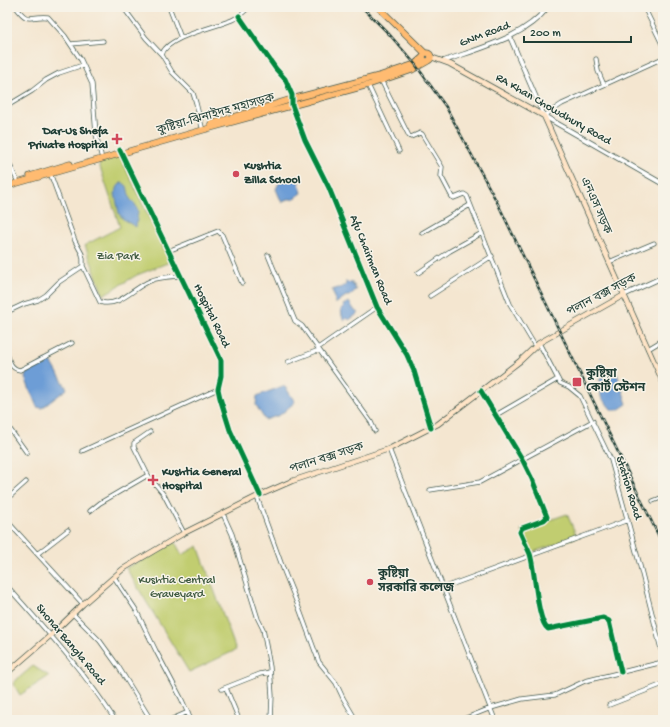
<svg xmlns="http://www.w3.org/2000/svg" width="670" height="727" viewBox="0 0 670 727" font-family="'Gochi Hand','Noto Sans Bengali',sans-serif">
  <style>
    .green { fill: #c1cd6f; stroke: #708552 }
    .water { fill: #6d9dd6; stroke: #466d85 }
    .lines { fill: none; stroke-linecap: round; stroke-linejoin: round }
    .minor-casing { stroke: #3f564b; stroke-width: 5 }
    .tertiary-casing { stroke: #3f564b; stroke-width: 5.5 }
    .secondary-casing { stroke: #3f564b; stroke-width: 6 }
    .trunk-casing { stroke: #3f564b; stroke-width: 7 }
    .minor { stroke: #fff; stroke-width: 3.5 }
    .tertiary { stroke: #fff; stroke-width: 4 }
    .secondary { stroke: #ffe4c6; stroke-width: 4.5 }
    .trunk { stroke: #ffbb71; stroke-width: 5.5 }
    .rail-casing { stroke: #1f3d34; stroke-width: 2.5 }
    .rail { stroke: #f7f3e8; stroke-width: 1; stroke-dasharray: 3; stroke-linecap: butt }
    .cycleway-casing { stroke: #f7f3e8; stroke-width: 8 }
    .cycleway { stroke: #00873e; stroke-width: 5 }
    .poi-dot { fill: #d1495b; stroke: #f7f3e8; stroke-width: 1.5 }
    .labels { text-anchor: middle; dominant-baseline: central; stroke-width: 3; stroke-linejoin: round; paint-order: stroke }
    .street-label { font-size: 12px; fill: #1f3d34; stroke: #f7f3e8 }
    .poi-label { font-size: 12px; font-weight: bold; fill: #1f3d34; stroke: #f7f3e8; text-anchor: start }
    .park-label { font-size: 12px; fill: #3f5a40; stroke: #f7f3e8 }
  </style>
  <rect width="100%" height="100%" fill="#f7f3e8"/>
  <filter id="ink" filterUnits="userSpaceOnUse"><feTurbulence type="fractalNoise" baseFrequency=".025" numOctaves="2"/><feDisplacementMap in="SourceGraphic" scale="8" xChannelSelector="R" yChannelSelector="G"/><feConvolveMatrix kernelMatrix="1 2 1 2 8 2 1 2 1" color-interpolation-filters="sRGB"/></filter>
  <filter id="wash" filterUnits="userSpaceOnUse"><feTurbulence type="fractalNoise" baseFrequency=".012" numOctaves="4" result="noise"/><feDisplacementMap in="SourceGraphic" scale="16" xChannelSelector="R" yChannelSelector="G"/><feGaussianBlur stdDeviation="0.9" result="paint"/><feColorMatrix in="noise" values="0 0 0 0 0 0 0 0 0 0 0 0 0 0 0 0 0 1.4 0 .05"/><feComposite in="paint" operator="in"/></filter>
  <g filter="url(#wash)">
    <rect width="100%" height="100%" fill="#f4e6d0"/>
    <path class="green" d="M120,156L170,262L137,275L103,295L85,245L120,227L98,161Z
      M567,514L577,537L530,553L521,530Z
      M175,542L182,555L198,546L236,650L189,672L126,568Z
      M33,666L49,676L20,695L13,683Z"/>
    <path class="water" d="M297,176L302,193L293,199H287L282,203L276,189L279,183Z
      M122,182L127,186L130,199L135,204L138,211L136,227L124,220L119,214L115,194L118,186Z
      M346,281L349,283L352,282V285H354L355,289H357L349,296H346L335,304V298L332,290L338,288H340L346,285Z
      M349,302L355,311L358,313L356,315L349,320L347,318L344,320L342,316L341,309L344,307L343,305Z
      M46,361L52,363L67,389L42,408L37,407L25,378L26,373Z
      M617,374L627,404L618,410H612L601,397L600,378Z
      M283,386L286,388L295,402L280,415L265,420L256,405L257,396Z"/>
  </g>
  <g filter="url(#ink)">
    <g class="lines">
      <g class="minor-casing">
        <path id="minor" d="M16,7C29,25 29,15 48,17L65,36L81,60L92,84L96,134L101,155
          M123,7L146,38L162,55
          M169,7L181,38
          M644,7L663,46
          M239,16L276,69L285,79L292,95V105L305,140L329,188L377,307L407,355L414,371L431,428
          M71,44L103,41
          M596,59L598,71L604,85
          M381,80L409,136L411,137L420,133L422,134L442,167L441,176L452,197L454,198L464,194L467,196L510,304L535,346
          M368,85L399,151
          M7,106L32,91L46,80L59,73L83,65
          M544,116L562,104L663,58
          M202,127L196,103L193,93L172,72L162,55C165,37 216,27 232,20C239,17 244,12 249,7
          M120,150L221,360V376L218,389L220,398L230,430L260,495
          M7,159L17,180
          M50,173L75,241L82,254L83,259V266L100,302C119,308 133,288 150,281C158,277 171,277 180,276
          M422,233L470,205
          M168,251L218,231L222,235L242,283
          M268,255L295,321L302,326L371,422L375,431
          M609,262L654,243
          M418,273L450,251L482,233
          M430,296L492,256
          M7,312L24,304L38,300L46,295L59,282L83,266
          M539,343L560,383L569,387L580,396L611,460L639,562L663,657
          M318,348L377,307
          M648,349L663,340
          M7,353C9,361 11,369 20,370L72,343
          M288,362L319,350
          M481,391L522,459L532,479L547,517L544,520L522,528L520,532C523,539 527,547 530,554C535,569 537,622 548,629L603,618L609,621L621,672
          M496,415L558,379
          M7,425L27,453
          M389,449L495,720
          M82,451L218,389
          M148,475L164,495L184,533
          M430,490L480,482L593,421
          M257,497L284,571L299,608L319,662L336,683L343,698L356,720
          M7,499L26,482
          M653,501L663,497
          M90,511L100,503L148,475L134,447V443L150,432
          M223,514L232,534L249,590L258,619L263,629L270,667L272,696L271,720
          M7,521L83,604
          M37,554L68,530
          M114,577L136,610L156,651L181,698L191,720
          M7,586C45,629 84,671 115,720
          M442,588L628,520
          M73,614L100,641L118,666L151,720
          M226,688L238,717L237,720
          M222,689L260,674L270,672
          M609,705L663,684
          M170,720L188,712
          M461,720L491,708L522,699L555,695L585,681L663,662"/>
      </g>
      <g class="tertiary-casing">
        <path id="tertiary" d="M510,37L544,116L663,184
          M444,61C480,48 524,38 548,7
          M624,295L663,277"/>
      </g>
      <g class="secondary-casing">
        <path id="secondary" d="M431,57L450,64L544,116L663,382
          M7,673L51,635L83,604L123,569L184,533L260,495L292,481L389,449L438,424L520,361L539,343L624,295"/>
      </g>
      <g class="trunk-casing">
        <path id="trunk" d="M378,7L425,53
          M423 57a4 4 0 1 1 8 0a4 4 0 1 1-8 0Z
          M211,124L292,99L379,76L415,64L423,57
          M30,176L70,164
          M7,186L203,130L368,85L412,70L428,61"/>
      </g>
      <use href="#minor" class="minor"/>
      <use href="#tertiary" class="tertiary"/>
      <use href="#secondary" class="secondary"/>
      <use href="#trunk" class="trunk"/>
      <g class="rail-casing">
        <path id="rail" d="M362,7L389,34L415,64L446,107L498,204L663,545"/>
      </g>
      <use href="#rail" class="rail"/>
      <g class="cycleway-casing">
        <path id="cycleway" d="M239,16L276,69L285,79L292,95V105L305,140L329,188L377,307L407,355L414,371L431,428
          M120,150L221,360V376L218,389L220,398L230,430L260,495
          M481,391L522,459L532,479L547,517L544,520L522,528L520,532C523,539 527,547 530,554C535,569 537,622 548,629L603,618L609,621L621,672"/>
      </g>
      <use href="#cycleway" class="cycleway"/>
    </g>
  </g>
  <g class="poi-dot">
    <path d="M115 133h4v4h4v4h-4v4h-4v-4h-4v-4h4z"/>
    <circle cx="236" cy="174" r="4"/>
    <rect x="572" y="377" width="10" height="10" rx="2"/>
    <path d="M151 474h4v4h4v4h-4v4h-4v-4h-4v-4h4z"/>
    <circle cx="370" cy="582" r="4"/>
  </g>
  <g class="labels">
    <g class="street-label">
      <text transform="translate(485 35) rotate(-21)">GNM Road</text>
      <text transform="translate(553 110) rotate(30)">RA Khan Chowdhury Road</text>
      <text transform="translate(216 115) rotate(-16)">কুষ্টিয়া-ঝিনাইদহ মহাসড়ক</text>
      <text transform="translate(595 206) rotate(66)">এনএস সড়ক</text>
      <text transform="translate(370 260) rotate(68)">Afu Chairman Road</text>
      <text transform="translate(602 296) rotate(-28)">পলান বক্স সড়ক</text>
      <text transform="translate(211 316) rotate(64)">Hospital Road</text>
      <text transform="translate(327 459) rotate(-18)">পলান বক্স সড়ক</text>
      <text transform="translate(628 488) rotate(73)">Station Road</text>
      <text transform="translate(70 645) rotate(50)">Shonar Bangla Road</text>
    </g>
    <g class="poi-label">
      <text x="108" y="132" text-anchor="end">Dar-Us Shefa<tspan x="108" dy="14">Private Hospital</tspan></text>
      <text x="244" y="167">Kushtia<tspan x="244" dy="14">Zilla School</tspan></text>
      <text x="586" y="375">কুষ্টিয়া<tspan x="586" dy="14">কোর্ট স্টেশন</tspan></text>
      <text x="162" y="473">Kushtia General<tspan x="162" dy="14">Hospital</tspan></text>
      <text x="378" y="575">কুষ্টিয়া<tspan x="378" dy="14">সরকারি কলেজ</tspan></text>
    </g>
    <g class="park-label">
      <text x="118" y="257">Zia Park</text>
      <text x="177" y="581">Kushtia Central<tspan x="177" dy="14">Graveyard</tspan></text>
    </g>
  </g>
  <rect width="670" height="727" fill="none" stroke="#f7f3e8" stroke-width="24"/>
  <path d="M524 36v6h107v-6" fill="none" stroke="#1f3d34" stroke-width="2"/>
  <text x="530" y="36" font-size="12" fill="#1f3d34" stroke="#f7f3e8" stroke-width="3" paint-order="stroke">200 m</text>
</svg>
